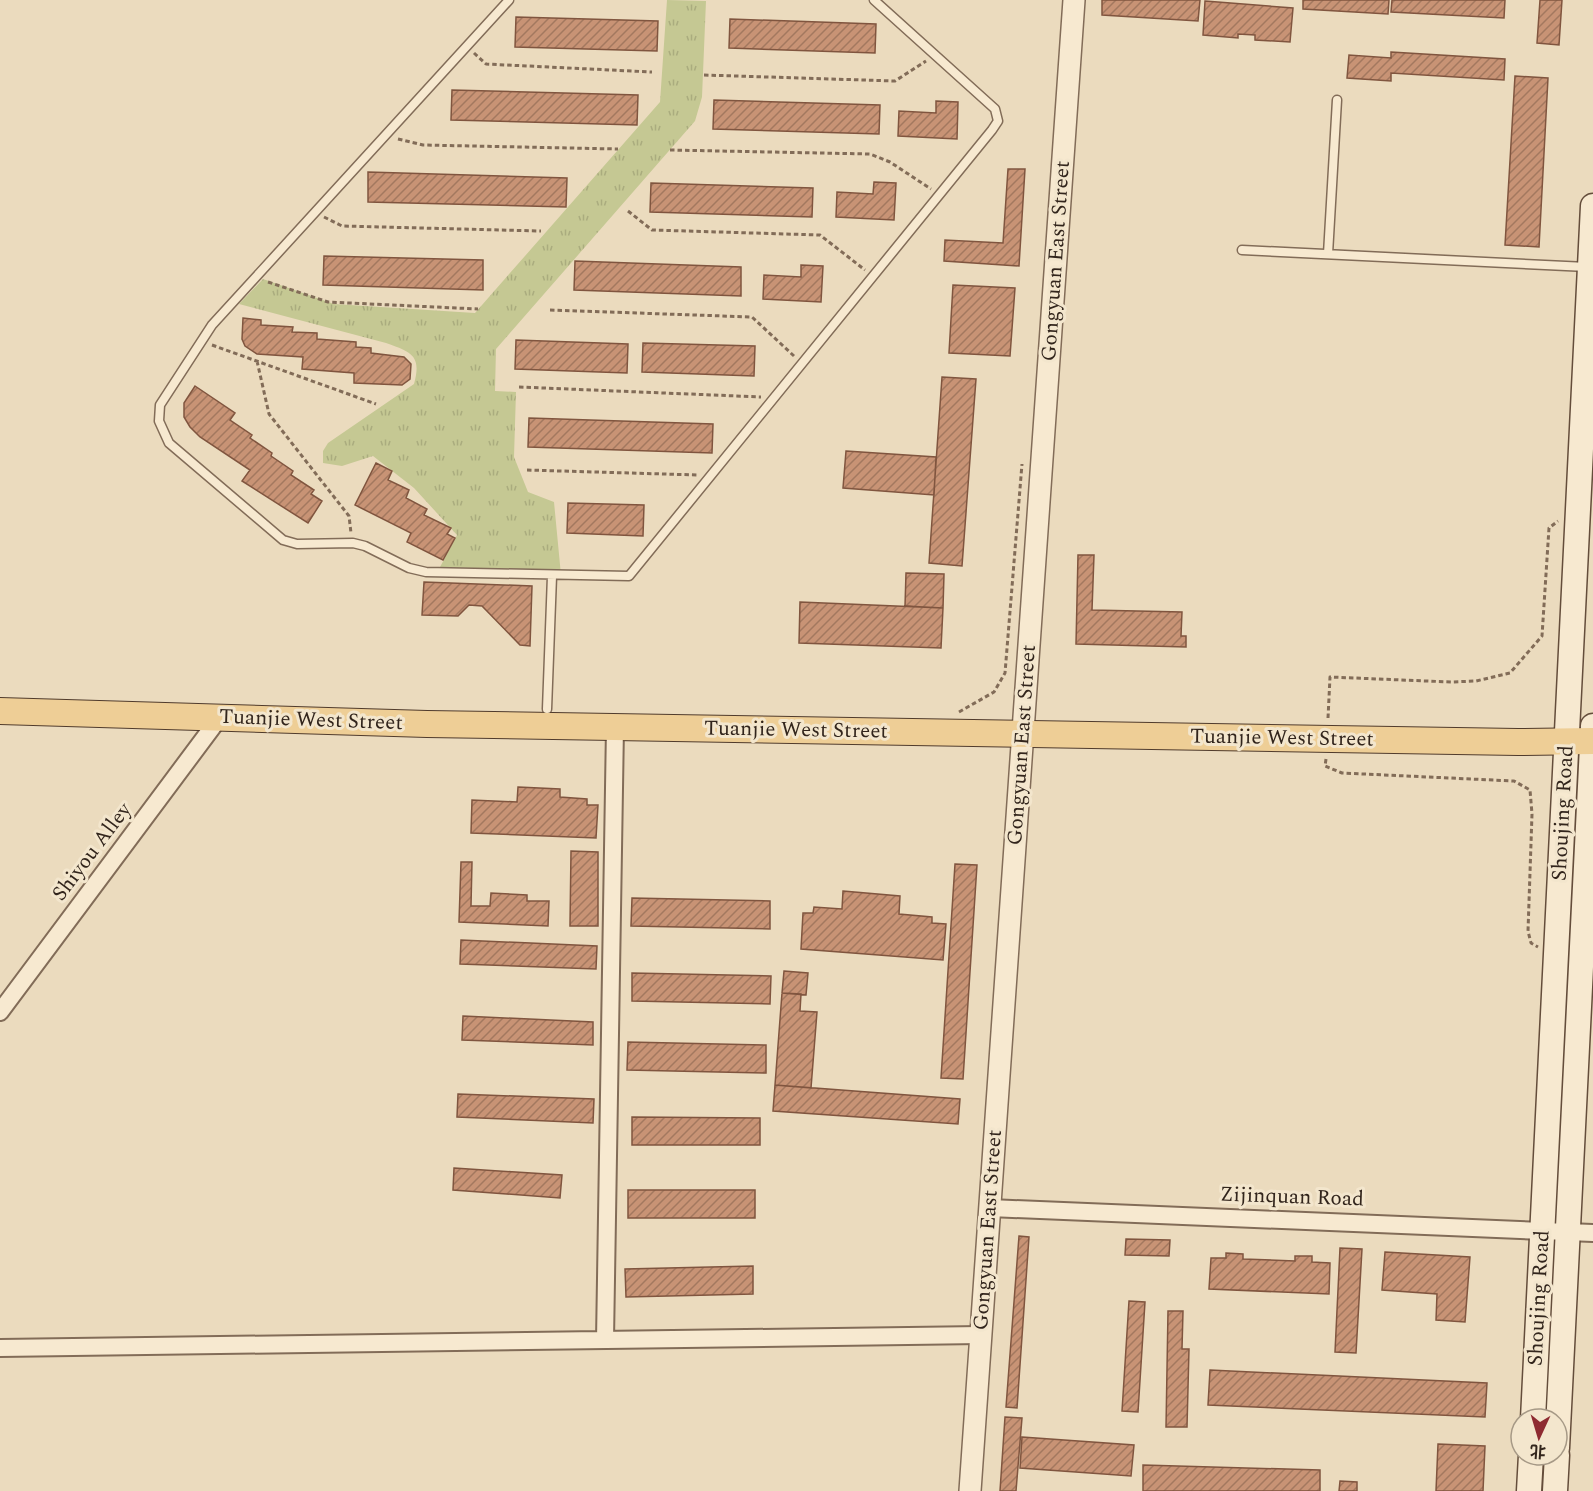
<svg xmlns="http://www.w3.org/2000/svg" width="1593" height="1491" viewBox="0 0 1593 1491" font-family="Spectral,'Noto Sans SC',serif">
  <style>
    .park { fill: url(#park-tufts) }
    .building { fill: url(#building-hatch); stroke: #80553f; stroke-width: 1.5 }
    .lines { fill: none; stroke-linecap: round; stroke-linejoin: round }
    .service-casing { stroke: #826c58; stroke-width: 11 }
    .minor-casing { stroke: #826c58; stroke-width: 20 }
    .tertiary-casing { stroke: #826c58; stroke-width: 24 }
    .secondary-casing { stroke: #644d3b; stroke-width: 27 }
    .primary-casing { stroke: #503b2c; stroke-width: 28 }
    .path { stroke: #826c58; stroke-width: 3; stroke-dasharray: 4.5 3; stroke-linecap: butt }
    .service { stroke: #f7e9d0; stroke-width: 8 }
    .minor { stroke: #f7e9d0; stroke-width: 16 }
    .tertiary { stroke: #f7e9d0; stroke-width: 21 }
    .secondary { stroke: #f7e9d0; stroke-width: 24 }
    .primary { stroke: #eece96; stroke-width: 26 }
    .labels { text-anchor: middle; dominant-baseline: central; stroke-width: 6; stroke-linejoin: round; paint-order: stroke }
    .street-label { font-size: 21px; fill: #32251c; stroke: #f3e6cd }
  </style>
  <defs>
    <pattern id="park-tufts" width="24" height="20" patternUnits="userSpaceOnUse" patternTransform="scale(1.5)"><rect width="24" height="20" fill="#c5c893"/><path d="M3 7l-1-3M5 7V3M7 7l1-3M15 17l-1-3M17 17v-4M19 17l1-3" fill="none" stroke="#aaac7e"/></pattern>
    <pattern id="building-hatch" width="6" height="6" patternUnits="userSpaceOnUse" patternTransform="scale(1.5)"><rect width="6" height="6" fill="#c89375"/><path d="M-1 1l2-2M0 6l6-6M5 7l2-2" fill="none" stroke="#a3785f"/></pattern>
  </defs>
  <rect width="100%" height="100%" fill="#ebdbbe"/>
  <path class="park" d="M667,0L706,1L702,97L695,121L496,349L495,391L516,392L514,457L528,492L554,502L561,575L439,569L457,535L414,488L373,456L342,466L323,463V451L328,443L414,384C422,355 411,352 386,343L239,304L263,279L334,304L475,313L660,102Z"/>
  <path class="building" d="M1102,0H1200L1198,21L1102,15Z
    M1303,0H1389L1388,14L1303,9Z
    M1392,0H1505L1504,18L1391,12Z
    M1540,0H1562L1559,45L1537,43Z
    M1205,1L1293,8L1290,42L1255,40V35L1238,34V38L1203,35Z
    M516,17L658,21L657,51L515,47Z
    M730,19L876,24L875,53L729,48Z
    M1391,52L1505,59L1504,80L1391,73V81L1347,78L1349,55L1391,58Z
    M1515,76L1548,78L1539,247L1505,245Z
    M452,90L638,95L637,125L451,120Z
    M714,100L880,105L879,134L713,129Z
    M936,101L958,102L957,139L898,136L899,111L936,113Z
    M1008,169H1025L1019,266L944,261L945,240L1003,243Z
    M368,172L567,178L566,207L368,202Z
    M874,182L896,183L894,220L836,217L837,192L873,194Z
    M651,183L813,188L812,217L650,212Z
    M324,256L483,260V290L323,285Z
    M575,261L741,267V296L574,290Z
    M801,265L823,266L821,302L763,299L764,275L801,277Z
    M953,285L1015,288L1010,356L949,353Z
    M243,318L261,320V325L293,327L292,332L317,333V339L356,342V347L371,348V353L404,357L411,364L410,379L402,385L354,383V373L302,369L303,357L257,354L245,346L242,339Z
    M516,340L628,344L627,373L515,369Z
    M643,343L755,346L754,376L642,372Z
    M942,377L976,379L962,566L929,563Z
    M195,386L235,413L230,420L252,435L250,438L272,453L271,456L293,471L291,475L314,490L311,494L322,501L308,523L242,481L250,470L200,437L190,427L184,417V403Z
    M529,418L713,424L712,453L528,447Z
    M846,451L936,457L934,495L843,488Z
    M376,463L392,471L388,480L409,490L406,498L427,509L424,515L451,528L447,534L455,538L443,560L407,542L411,533L355,505Z
    M568,503L644,505L643,536L567,533Z
    M1078,555H1094L1092,610L1182,612L1181,636H1186V647L1076,644Z
    M906,573L944,574L943,608L905,606Z
    M424,582L532,586L530,646L520,645L482,606L469,605L458,616L422,615Z
    M800,602L943,608L941,648L799,643Z
    M518,787L560,789V797L587,799V805H598L596,838L471,833L472,800L517,802Z
    M571,851L598,852V926H570Z
    M461,862H472L471,906H490L491,893L527,895V901H549L548,926L459,922Z
    M955,864L977,865L963,1079L941,1078Z
    M843,891L900,896L899,914L932,917V923L946,924L943,960L801,949L803,913H813L814,907L842,909Z
    M632,898L770,901V929L631,926Z
    M461,940L597,946L596,969L460,964Z
    M784,971L808,973L806,995L782,993Z
    M632,973L771,976L770,1004L632,1001Z
    M782,993L801,994L800,1011L817,1012L811,1088L775,1085Z
    M463,1016L593,1022V1045L462,1040Z
    M628,1042L766,1045V1073L627,1070Z
    M775,1085L960,1099L958,1124L773,1111Z
    M458,1094L594,1099L593,1123L457,1117Z
    M632,1117L760,1118V1145H632Z
    M454,1168L562,1175L560,1198L453,1190Z
    M628,1190H755V1218H628Z
    M1019,1236L1029,1237L1017,1408L1006,1407Z
    M1126,1239L1170,1240L1169,1256L1125,1255Z
    M1340,1248L1362,1249L1356,1353L1335,1352Z
    M1385,1252L1470,1257L1465,1322L1436,1320L1437,1294L1382,1290Z
    M1226,1253L1243,1254V1259L1295,1261V1256H1312V1262L1330,1263L1329,1294L1209,1289L1211,1258H1226Z
    M753,1266V1294L626,1297L625,1269Z
    M1129,1301L1145,1302L1138,1412L1122,1411Z
    M1168,1311H1183L1182,1349H1189L1187,1427H1166Z
    M1210,1370L1487,1383L1485,1417L1208,1405Z
    M1005,1417L1022,1418L1016,1491H1000Z
    M1022,1437L1134,1445L1131,1476L1020,1468Z
    M1438,1444L1485,1446L1483,1491H1436Z
    M1143,1465L1320,1470V1491H1143Z
    M1340,1481L1357,1482V1491H1339Z"/>
  <g class="lines">
    <g class="service-casing">
      <path id="service" d="M509,0L212,325L160,405L159,421L169,443L283,540L297,544L353,543L365,546L409,568L426,572L629,576L992,130L998,121L995,109L874,0
        M1242,250L1587,267
        M1328,254L1337,100
        M547,709L552,576"/>
    </g>
    <g class="minor-casing">
      <path id="minor" d="M0,1012L220,717
        M990,1208L1593,1233
        M605,1340L615,727
        M0,1348L981,1335"/>
    </g>
    <g class="tertiary-casing">
      <path id="tertiary" d="M970,1491L1074,0"/>
    </g>
    <g class="secondary-casing">
      <path id="secondary" d="M1533,1419L1593,206
        M1557,1448L1593,726
        M1529,1491L1531,1455
        M1555,1491L1557,1455"/>
    </g>
    <g class="primary-casing">
      <path id="primary" d="M0,711L427,724L1518,742L1593,741"/>
    </g>
    <path class="path" d="M474,53L486,64L652,72
      M704,75L895,81L926,61
      M398,139L423,145L618,149
      M670,150L870,154L890,162L931,189
      M628,211L652,230L820,235L865,270
      M324,217L342,226L541,231
      M268,282L328,302L478,309
      M550,310L752,317L794,356
      M212,345L376,404
      M257,361L269,414L349,516L351,533
      M519,387L761,397
      M527,470L698,475
      M959,712L994,692L1005,673L1022,464
      M1328,718L1330,677L1451,682L1476,681L1510,673L1542,636L1549,528L1558,521
      M1326,759L1325,766L1342,773L1514,781L1530,790L1532,814L1528,931L1531,943L1538,947"/>
    <use href="#service" class="service"/>
    <use href="#minor" class="minor"/>
    <use href="#tertiary" class="tertiary"/>
    <use href="#secondary" class="secondary"/>
    <use href="#primary" class="primary"/>
  </g>
  <g class="labels">
    <g class="street-label">
      <text transform="translate(1056 261) rotate(-86)">Gongyuan East Street</text>
      <text transform="translate(311 720) rotate(2)">Tuanjie West Street</text>
      <text transform="translate(796 730) rotate(1)">Tuanjie West Street</text>
      <text transform="translate(1282 738) rotate(1)">Tuanjie West Street</text>
      <text transform="translate(1022 745) rotate(-86)">Gongyuan East Street</text>
      <text transform="translate(1563 813) rotate(-87)">Shoujing Road</text>
      <text transform="translate(92 852) rotate(-53)">Shiyou Alley</text>
      <text transform="translate(1292 1197) rotate(2)">Zijinquan Road</text>
      <text transform="translate(988 1230) rotate(-86)">Gongyuan East Street</text>
      <text transform="translate(1539 1298) rotate(-87)">Shoujing Road</text>
    </g>
  </g>
  <g transform="translate(1539 1437) rotate(184)"><circle r="28" fill="#f3e6cd" stroke="#a69986" stroke-width="1.5"/>
  <path d="M0-4.5L10 22L0 15L-10 22Z" fill="#8e2b31"/>
  <text y="-9" font-size="16" font-weight="bold" text-anchor="middle" fill="#32251c">北</text>
  </g>
</svg>
